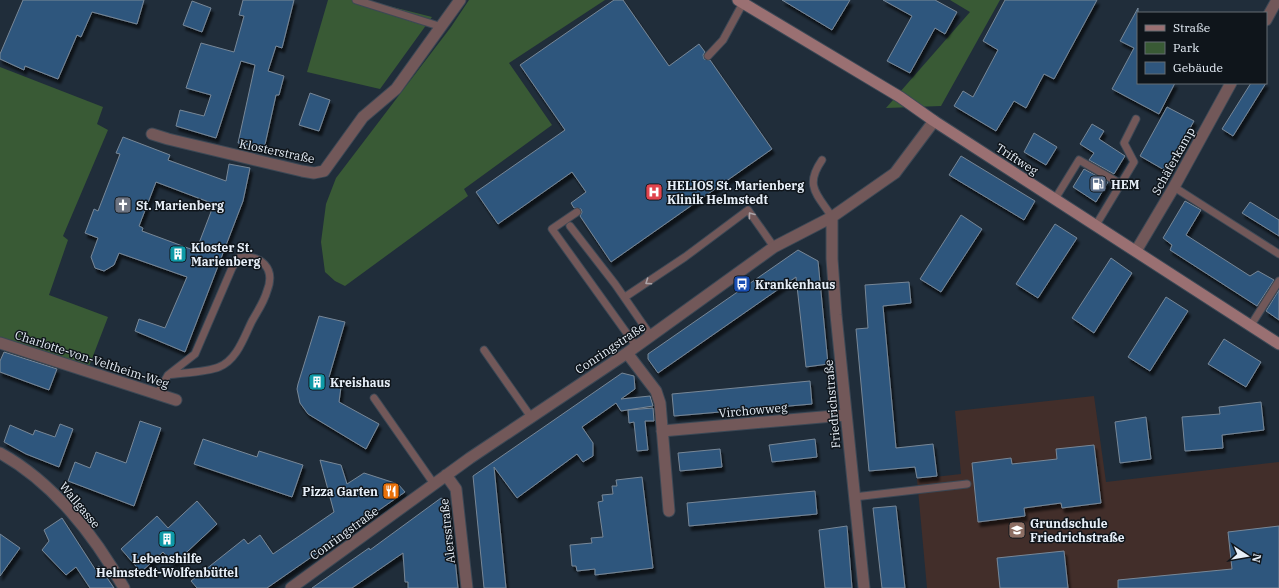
<svg xmlns="http://www.w3.org/2000/svg" width="1279" height="588" viewBox="0 0 1279 588" font-family="'IBM Plex Serif',serif">
  <style>
    .education { fill: #422e2a }
    .green { fill: #395a35 }
    .building { fill: #2f567d; stroke: #778797; fill-rule: evenodd; filter: url(#shadow) }
    .lines { fill: none; stroke-linecap: round; stroke-linejoin: round }
    .service-casing { stroke: #3c4855; stroke-width: 9 }
    .minor-casing { stroke: #3c4855; stroke-width: 13 }
    .secondary-casing { stroke: #3c4855; stroke-width: 13 }
    .service { stroke: #725859; stroke-width: 7 }
    .minor { stroke: #725859; stroke-width: 11 }
    .secondary { stroke: #9a7072; stroke-width: 11 }
    .oneway { stroke: #aca4a8 }
    .labels { text-anchor: middle; dominant-baseline: central; stroke-width: 3; stroke-linejoin: round; paint-order: stroke }
    .street-label { font-size: 12px; fill: #e7eff8; stroke: #0f151b }
    .poi-label { font-size: 12px; font-weight: bold; fill: #e7eff8; stroke: #0f151b; text-anchor: start }
  </style>
  <defs>
    <filter id="shadow"><feDropShadow dx="2.5" dy="4.5" stdDeviation="1" flood-color="#0009"/></filter>
  </defs>
  <rect width="100%" height="100%" fill="#202d3a"/>
  <path class="education" d="M1094,396L1106,482L1279,462V588H927L917,479L961,474L955,411Z"/>
  <path class="green" d="M328,0H365L432,17L380,89L307,72Z
    M469,0H605L509,63L552,125L464,189L468,196L345,286L335,281L325,272L321,242L326,204L336,178L451,27Z
    M950,0H1000L941,106L886,108L970,12Z
    M0,67L103,107L97,124L108,130L63,236L68,240L49,295L108,317L88,369L0,339Z"/>
  <path class="building" d="M23,0H144L137,24L92,12L81,37L77,35L58,79L25,66L24,70L0,59V54Z
    M243,0H294L282,48L276,46L268,71L284,76L279,95H276L264,149L238,143L255,65L241,61L216,138L176,126L180,110L204,116L211,95L186,88L201,43L234,52L244,16L239,15Z
    M614,0H623L669,66L699,44L705,52L703,55L704,59L710,60L772,149L611,262L580,216L582,212L581,209L574,208L571,203L586,192L572,172L498,224L476,192L565,130L520,65Z
    M782,0H850L832,30Z
    M883,0H935L957,12L945,34L935,28L910,73L887,61L912,16Z
    M1005,0H1097L1054,79L1044,74L1026,108L1014,101L996,131L954,106L963,91L973,97L998,50L983,41Z
    M192,1L211,8L202,32L183,25Z
    M1138,8V83H1175L1159,114L1112,89L1134,48L1120,41Z
    M1251,83H1266L1233,136L1222,129Z
    M310,93L330,100L319,131L299,125Z
    M1167,107L1194,121L1166,171L1140,156Z
    M1092,124L1104,131L1099,139L1125,156L1114,174L1089,160L1094,153L1080,144Z
    M1034,133L1057,147L1046,165L1024,152Z
    M123,137L170,155L168,160L226,181L229,164L250,168L243,201L185,352L135,331L139,319L165,328L187,277L119,253L114,265L104,271L95,268L91,257L98,238L85,233L94,209L98,211L120,154L116,153ZM156,182L214,204L196,251L142,231L143,228L139,226Z
    M961,156L1035,201L1024,220L949,175Z
    M1084,169L1108,182L1096,202L1073,187Z
    M1185,201L1201,210L1186,235L1250,276L1258,271L1274,280L1257,306L1170,250L1172,245L1163,238Z
    M1250,202L1279,220V236L1242,213Z
    M961,215L982,229L941,292L920,279Z
    M1055,224L1077,238L1038,298L1016,284Z
    M798,250L818,261L828,364L806,367L796,277L658,373L648,359V354Z
    M1111,258L1132,273L1094,333L1072,318Z
    M909,282L911,303L883,306L896,448L933,444L937,476L917,478L915,467L869,471L856,329L868,328L865,285Z
    M1279,290V320L1266,311Z
    M1166,297L1188,311L1150,371L1128,357Z
    M319,316L345,322L329,377L338,383L341,387L339,402L379,424L366,449L308,414L300,403L297,389L298,384Z
    M1224,339L1261,362L1246,387L1208,364Z
    M4,352L57,369L49,390L0,372V361Z
    M622,373L634,376L635,389L621,399L650,396L653,406L621,411L616,403L582,427L593,443V456L583,462L577,454L517,498L494,467L506,588H484L473,476Z
    M810,381L812,404L674,416L672,394Z
    M1261,402L1264,430L1222,435L1223,448L1185,451L1182,417L1220,414L1219,407Z
    M653,408L654,421H645L648,450L637,451L634,422L629,423L628,410Z
    M1146,417L1151,459L1120,463L1115,422Z
    M140,421L161,428L134,506L68,481L75,462L90,468L96,452L126,463Z
    M60,424L73,429L59,467L26,454L4,442L10,425L33,435L35,430L55,437Z
    M203,439L257,457L259,451L303,465L292,497L194,464Z
    M815,439L817,457L772,462L769,445Z
    M1094,445L1101,503L1062,508L1061,503L1024,508L1025,516L978,522L972,463L1011,458L1012,464L1057,459L1056,449Z
    M720,449L722,467L680,471L678,453Z
    M320,460L341,465L347,484L364,473L398,484L405,492L267,588H197L191,581L244,539L248,544L260,535L273,554L334,512Z
    M642,477L653,568L595,575V569L577,571L576,566H572L570,545L592,543L591,538L603,537L598,502L603,501L602,495L613,494L612,486H617L616,480Z
    M815,491L817,514L689,526L687,503Z
    M441,498L449,502L458,588H408V582H405L403,553L352,588H312L369,548L370,550Z
    M197,501L217,524L174,564L163,552L141,572L121,549L157,516L168,528Z
    M896,506L905,588H882L873,508Z
    M62,518L95,569L99,566L114,588H90L76,567L66,575L42,550L49,541L44,530Z
    M847,526L852,588H825L819,530Z
    M1279,526V588H1118V580L1232,569L1228,532Z
    M0,534L20,548L0,576Z
    M1064,551L1068,588H1000L997,558Z"/>
  <g class="lines">
    <g class="service-casing">
      <path id="service" d="M356,0L442,27
        M708,56L723,40L743,3
        M822,160C804,186 817,194 832,217
        M1174,187L1279,254
        M1055,199L1079,160L1121,184
        M577,212L552,229L636,346
        M1096,225L1134,162L1124,143L1136,119
        M570,226L615,284L651,336
        M625,297L685,257L748,210L774,247
        M1251,325L1279,281
        M484,350L531,417
        M157,394L168,375C181,373 208,372 219,367C237,360 244,337 252,321C257,312 264,302 267,291C276,268 261,254 238,258L232,268L195,354L168,375
        M374,398L434,484
        M854,497L967,484"/>
    </g>
    <g class="minor-casing">
      <path id="minor" d="M1266,20L1277,0
        M152,134L168,139L302,171L314,173L324,171L363,117L396,89L460,0
        M832,217V259L836,315L864,588
        M1136,251L1174,187L1231,83
        M0,343L176,400
        M627,353L656,391L660,403L669,511
        M662,431L845,415
        M0,453C53,482 95,536 124,588
        M446,475L456,489L467,588
        M291,588L470,458L627,353L774,247L832,217L895,173L934,121"/>
    </g>
    <g class="secondary-casing">
      <path id="secondary" d="M738,0L900,97L934,121L1279,344"/>
    </g>
    <use href="#service" class="service"/>
    <use href="#minor" class="minor"/>
    <use href="#secondary" class="secondary"/>
  </g>
  <defs><path id="oneway-chevron" d="M-2-3.5L2.5 0L-2 3.5" fill="none" stroke-width="1.6" stroke-linecap="round" stroke-linejoin="round"/></defs>
  <g class="oneway">
    <use href="#oneway-chevron" transform="translate(751 215) rotate(-127)"/>
    <use href="#oneway-chevron" transform="translate(648 282) rotate(146)"/>
  </g>
  <defs>
    <g id="fuel-square" transform="scale(0.9)"><rect x="-9" y="-9" width="18" height="18" rx="4" fill="#5c6f8a" stroke="#0f151b"/><path d="M-5.5-6h7V0h2V4h1.3V-2.5L3-4.5l.8-.8L6-3V5H2.5V1h-1V6h-7ZM-4.2-4.7v3.2H.2V-4.7Z" fill="#fff"/></g>
    <g id="hospital-square" transform="scale(0.9)"><rect x="-9" y="-9" width="18" height="18" rx="4" fill="#e0444e" stroke="#0f151b"/><path d="M-5-5h3v3.5h4V-5h3V5h-3V1.5h-4V5h-3Z" fill="#fff"/></g>
    <g id="church-square" transform="scale(0.9)"><rect x="-9" y="-9" width="18" height="18" rx="4" fill="#6b7280" stroke="#0f151b"/><path d="M-1.2-6h2.4v3.5h3.3v2.4h-3.3V6h-2.4V-.1h-3.3v-2.4h3.3Z" fill="#fff"/></g>
    <g id="building-square" transform="scale(0.9)"><rect x="-9" y="-9" width="18" height="18" rx="4" fill="#0f9aa8" stroke="#0f151b"/><path d="M-4-6H4V6H1V3H-1V6H-4ZM-2.5-4.3h1.7v1.8h-1.7ZM.8-4.3h1.7v1.8H.8ZM-2.5-1h1.7V.8h-1.7ZM.8-1h1.7V.8H.8Z" fill="#fff"/></g>
    <g id="bus-square" transform="scale(0.9)"><rect x="-9" y="-9" width="18" height="18" rx="4" fill="#1a4fb4" stroke="#0f151b"/><path d="M-5-6H5V4H4V6H2V4H-2V6H-4V4H-5ZM-3.5-4V0h7V-4ZM-3.5 1.2v1.5H-2V1.2ZM2 1.2v1.5H3.5V1.2Z" fill="#fff"/></g>
    <g id="restaurant-square" transform="scale(0.9)"><rect x="-9" y="-9" width="18" height="18" rx="4" fill="#e8710a" stroke="#0f151b"/><path d="M-5-6h1v4h1v-4h1v4h1v-4h1v5L-1.5 .5V6h-2V.5L-5-1ZM5-6V6H3V1.5H1.5Q1.5-4 5-6Z" fill="#fff"/></g>
    <g id="school-square" transform="scale(0.9)"><rect x="-9" y="-9" width="18" height="18" rx="4" fill="#8d6e63" stroke="#0f151b"/><path d="M0-5L7-2L0 1L-7-2ZM-4 1L0 2.5L4 1V4Q0 6-4 4Z" fill="#fff"/></g>
  </defs>
  <g fill-rule="evenodd">
    <use href="#fuel-square" x="1098" y="184"/>
    <use href="#hospital-square" x="654" y="192"/>
    <use href="#church-square" x="123" y="205"/>
    <use href="#building-square" x="178" y="254"/>
    <use href="#bus-square" x="742" y="284"/>
    <use href="#building-square" x="317" y="382"/>
    <use href="#restaurant-square" x="391" y="491"/>
    <use href="#school-square" x="1017" y="530"/>
    <use href="#building-square" x="167" y="539"/>
  </g>
  <g class="labels">
    <g class="street-label">
      <text transform="translate(277 151) rotate(12)">Klosterstraße</text>
      <text transform="translate(1017 159) rotate(33)">Triftweg</text>
      <text transform="translate(1173 161) rotate(-61)">Schäferkamp</text>
      <text transform="translate(610 348) rotate(-34)">Conringstraße</text>
      <text transform="translate(92 359) rotate(18)">Charlotte-von-Veltheim-Weg</text>
      <text transform="translate(832 404) rotate(-95)">Friedrichstraße</text>
      <text transform="translate(753 410) rotate(-5)">Virchowweg</text>
      <text transform="translate(80 505) rotate(50)">Wallgasse</text>
      <text transform="translate(447 531) rotate(-96)">Alersstraße</text>
      <text transform="translate(344 533) rotate(-36)">Conringstraße</text>
    </g>
    <g class="poi-label">
      <text x="1111" y="184">HEM</text>
      <text x="667" y="185">HELIOS St. Marienberg<tspan x="667" dy="14">Klinik Helmstedt</tspan></text>
      <text x="136" y="205">St. Marienberg</text>
      <text x="191" y="247">Kloster St.<tspan x="191" dy="14">Marienberg</tspan></text>
      <text x="755" y="284">Krankenhaus</text>
      <text x="330" y="382">Kreishaus</text>
      <text x="378" y="491" text-anchor="end">Pizza Garten</text>
      <text x="1030" y="523">Grundschule<tspan x="1030" dy="14">Friedrichstraße</tspan></text>
      <text x="167" y="558" text-anchor="middle">Lebenshilfe<tspan x="167" dy="14">Helmstedt-Wolfenbüttel</tspan></text>
    </g>
  </g>
  <rect x="1137" y="12" width="130" height="72" fill="#0f151b" stroke="#656c73"/>
  <rect x="1145" y="25" width="20" height="6" fill="#9a7072" stroke="#656c73"/>
  <text x="1173" y="32" font-size="12" fill="#e7eff8">Straße</text>
  <rect x="1145" y="42" width="20" height="12" fill="#395a35" stroke="#656c73"/>
  <text x="1173" y="52" font-size="12" fill="#e7eff8">Park</text>
  <rect x="1145" y="62" width="20" height="12" fill="#2f567d" stroke="#656c73"/>
  <text x="1173" y="72" font-size="12" fill="#e7eff8">Gebäude</text>
  <g transform="translate(1247 556) rotate(102)" stroke="#0f151b" stroke-width="3" paint-order="stroke">
  <path d="M0-3L7 15L0 10L-7 15Z" fill="#e7eff8"/>
  <text y="-6" font-size="11" font-weight="bold" text-anchor="middle" fill="#e7eff8">N</text>
  </g>
</svg>
